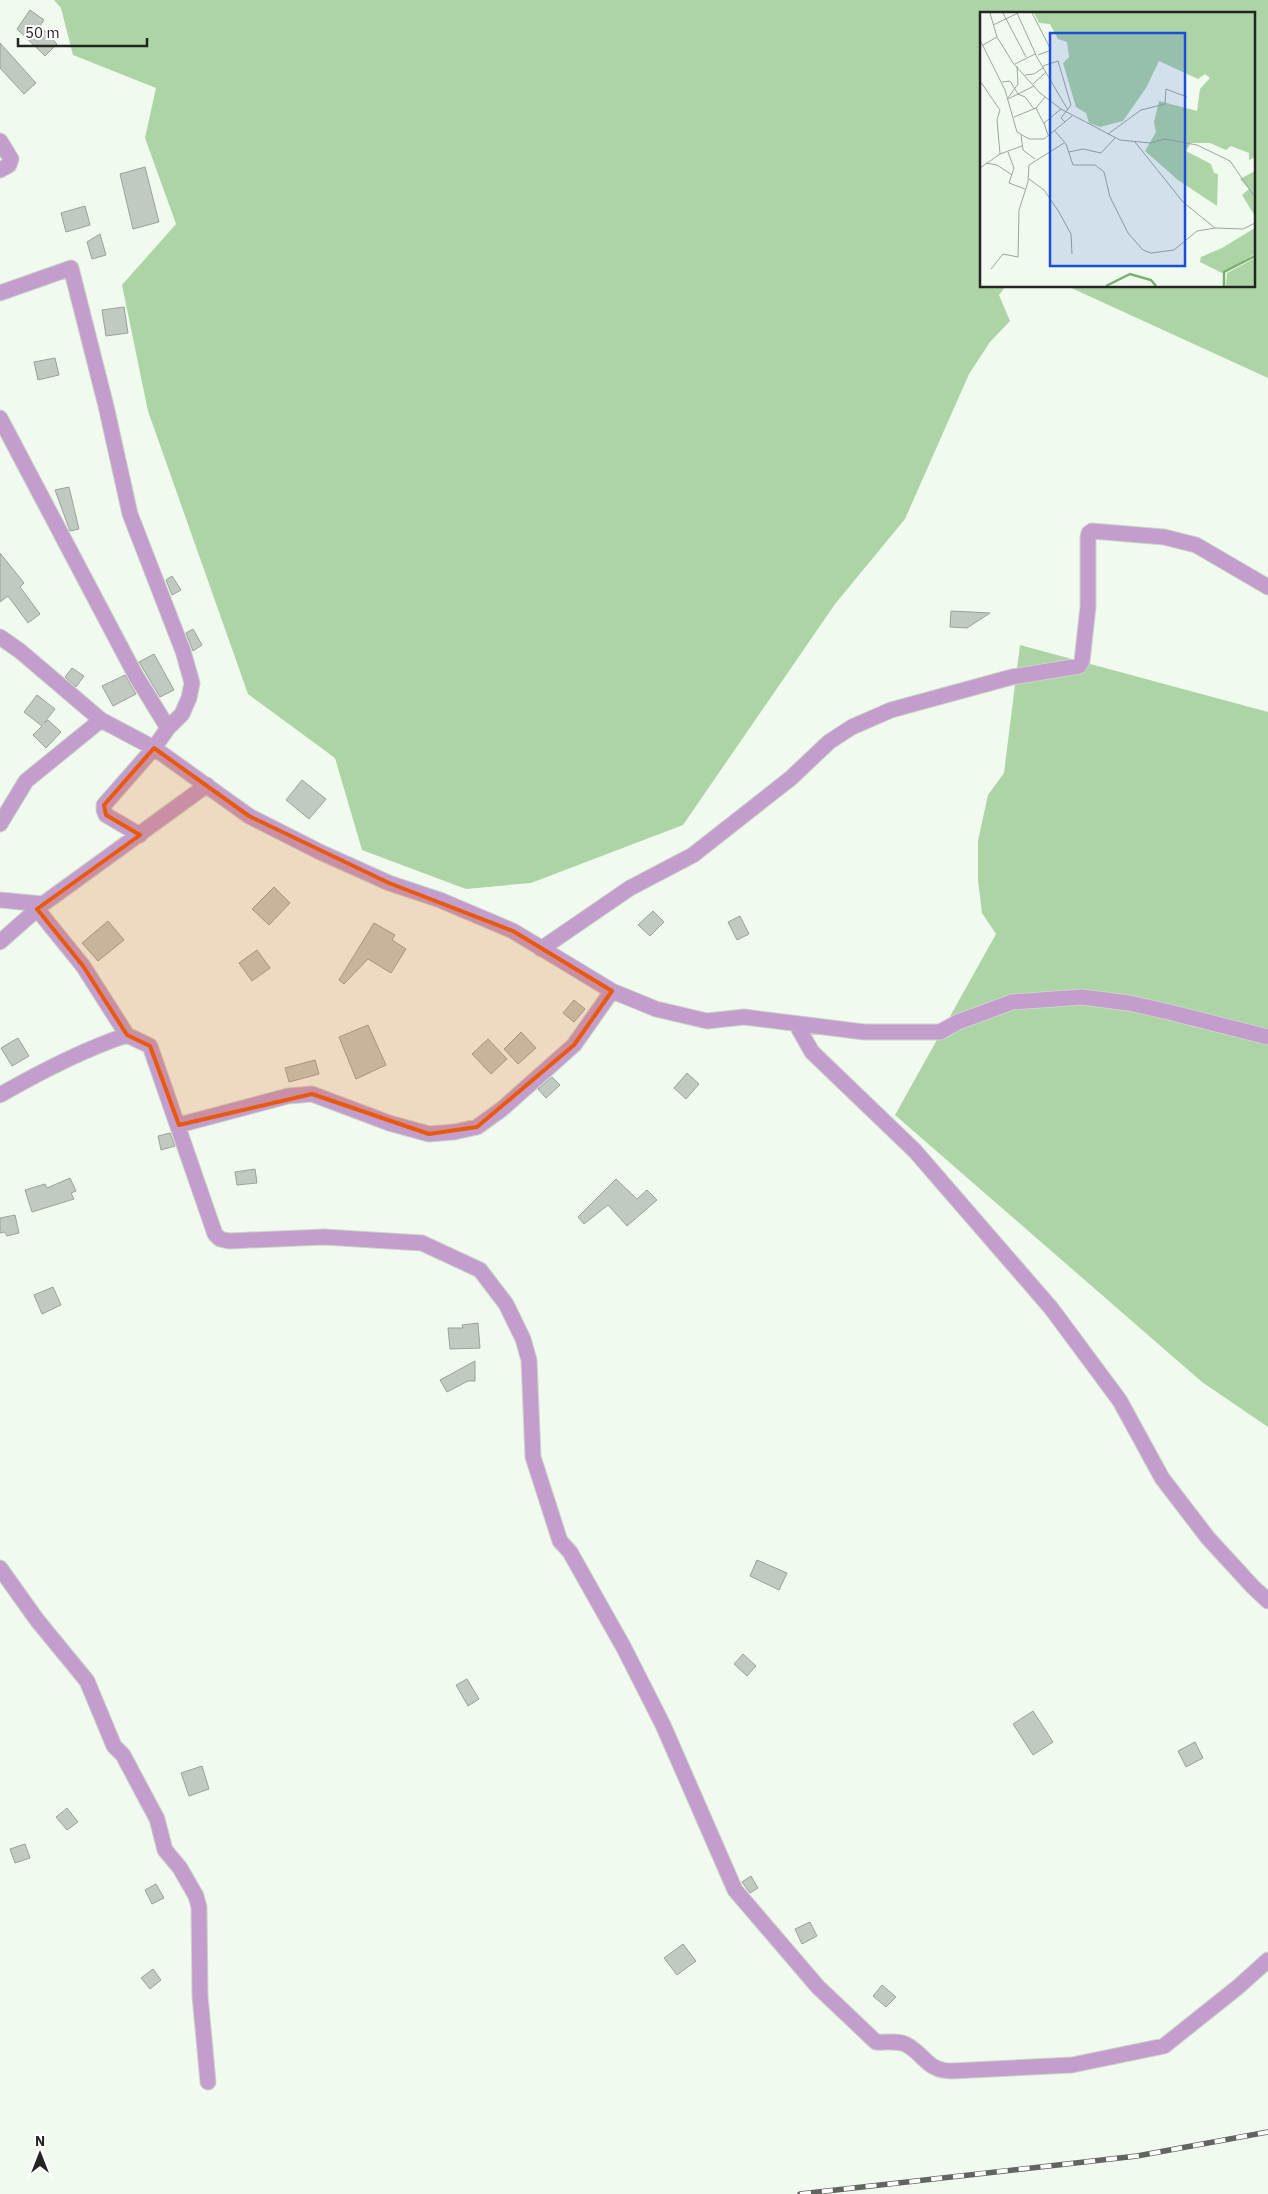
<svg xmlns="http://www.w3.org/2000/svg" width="1268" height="2194" viewBox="0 0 1268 2194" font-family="'IBM Plex Sans',sans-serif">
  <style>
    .green { fill: #acd4a5 }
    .building { fill: #c1cac0; stroke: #9aa299 }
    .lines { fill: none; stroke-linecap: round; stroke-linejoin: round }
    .minor-casing { stroke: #ccd4ca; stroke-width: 17 }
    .minor { stroke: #c39dcb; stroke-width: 15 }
    .rail-casing { stroke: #60655f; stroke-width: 5.5 }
    .rail { stroke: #fff; stroke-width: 4; stroke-dasharray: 11; stroke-linecap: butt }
    .marked { fill: #e8590c; fill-opacity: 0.2; stroke: #e8590c; stroke-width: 4; stroke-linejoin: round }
    .inset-river { fill: none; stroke: #78af6e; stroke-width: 2.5 }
    .inset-road { fill: none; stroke: #9ea59d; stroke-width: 1 }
    .view { fill: #1d4ed8; fill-opacity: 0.15; stroke: #1d4ed8; stroke-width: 2.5 }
    .inset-edge { fill: none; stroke: #222522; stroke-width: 2.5 }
  </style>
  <rect width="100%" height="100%" fill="#f1faef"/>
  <path class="green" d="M54,0H1268V378L1067,286H1254V14H982V286H1006L999,295L1010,321L990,342L969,374L905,519L835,604L683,825L531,883L466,889L362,850L335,758L248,694L148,411L122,285L176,224L145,138L156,88L73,55L61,8Z
    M1020,645L1268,712V1427L1202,1382L895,1115L996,934L982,913L978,880V841L988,795L1004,773Z"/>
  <path class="building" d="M30,10L44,20L40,26L57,44L45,56L17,29Z
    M0,43L36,83L24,94L0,68Z
    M145,167L159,222L133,229L120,174Z
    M85,206L90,225L66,232L61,213Z
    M100,234L106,255L92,259L87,242Z
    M124,307L128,333L106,336L102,310Z
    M55,358L59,375L38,380L34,362Z
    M69,487L79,529L70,531L55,490Z
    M0,553L24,583L20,587L40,614L28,623L8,596L0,602Z
    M172,576L181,590L172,595L166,580Z
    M951,611L990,613L967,628L950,627Z
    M193,629L202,645L193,651L186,633Z
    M154,654L174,690L160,697L139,662Z
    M72,668L84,676L76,687L65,677Z
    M125,675L136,694L113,706L102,686Z
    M37,695L55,709L44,723L48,720L61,732L46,748L33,735L42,726L24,712Z
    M302,780L326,799L309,819L286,800Z
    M274,887L290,903L269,925L252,909Z
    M653,911L664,922L650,936L638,925Z
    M740,916L749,934L737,940L728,922Z
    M108,921L124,940L98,961L82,943Z
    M374,923L395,935L392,940L406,949L391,973L368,959L344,984L339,980Z
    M257,950L270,968L252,981L239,963Z
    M574,1000L585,1009L574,1022L563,1013Z
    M368,1025L386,1065L356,1079L339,1037Z
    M521,1032L536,1048L518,1064L504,1049Z
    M18,1038L29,1056L12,1066L1,1048Z
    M488,1039L507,1059L491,1074L472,1054Z
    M315,1060L319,1074L289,1082L285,1068Z
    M687,1073L699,1084L686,1099L674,1088Z
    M552,1077L560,1085L546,1098L538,1089Z
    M170,1133L175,1146L161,1150L158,1136Z
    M255,1169L257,1183L237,1185L235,1172Z
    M70,1178L76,1191L71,1193L74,1199L32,1212L25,1190L45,1184L47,1188Z
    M616,1179L637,1199L647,1190L657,1200L627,1226L608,1205L584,1224L578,1217Z
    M15,1215L19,1233L7,1236L5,1232L0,1233V1218Z
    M53,1287L61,1305L42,1314L34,1295Z
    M478,1323L480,1348L450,1349L448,1328H463L462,1325Z
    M475,1361V1381H468L447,1392L440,1380Z
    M757,1560L787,1573L779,1590L750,1576Z
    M743,1654L756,1666L747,1676L734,1664Z
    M467,1679L479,1699L468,1706L456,1685Z
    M1033,1711L1053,1742L1033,1755L1013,1724Z
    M1195,1742L1203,1758L1186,1767L1178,1751Z
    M202,1766L209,1789L189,1796L181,1773Z
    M67,1808L78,1822L67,1830L56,1817Z
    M25,1844L30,1858L15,1863L10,1849Z
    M751,1876L758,1888L750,1893L742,1882Z
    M156,1884L164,1898L152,1904L145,1890Z
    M810,1922L817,1936L802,1944L795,1929Z
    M683,1944L696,1961L677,1975L664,1958Z
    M153,1969L161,1980L150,1989L141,1978Z
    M882,1985L896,1997L886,2007L873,1996Z"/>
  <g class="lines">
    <g class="minor-casing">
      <path id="minor" d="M0,141L11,159L9,165L0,170
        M0,293L71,268L106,406L130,514L183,651L192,683L189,698L182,714L168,728L154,748L104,805V810L106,815L140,835
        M0,418L136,676L168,728
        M0,637L20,651L101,720L154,748L249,816L320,852L389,883L440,900L513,931L612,991L656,1009L707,1021L744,1017L864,1032H940L958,1022L1012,1002L1082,997L1129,1003L1169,1012L1268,1037
        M0,824L26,781L101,720
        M0,900L43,904
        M37,909L83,966L127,1035L150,1046L215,1234L220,1239L229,1241L324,1237L422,1243L480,1270L506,1304L523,1339L529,1360L533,1457L560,1541L570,1552L624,1648L663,1725L735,1890L818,1987L876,2042C885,2043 899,2040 907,2045C925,2055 927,2071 952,2071L1072,2065L1164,2046L1238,1987L1268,1960
        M0,942L43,904L207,785
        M541,949L630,888L693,855L791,778L829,742L852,727L891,710L1012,677L1079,666L1082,661L1088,607V537L1089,533L1092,531L1164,537L1196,545L1268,587
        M796,1024L812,1052L915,1151L1051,1308L1120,1401L1162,1478L1208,1538L1253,1587L1268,1601
        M0,1095C40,1072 82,1050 127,1035
        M179,1125L288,1096L312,1094L389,1123L429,1134L454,1132L477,1127L502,1109L574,1045L612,991
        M0,1568L37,1620L87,1681L114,1746L123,1755L157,1819L165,1850L180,1868L196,1896L199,1907L200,1996L208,2082"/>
    </g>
    <use href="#minor" class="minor"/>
    <g class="rail-casing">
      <path id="rail" d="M800,2194L1137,2156L1268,2132"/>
    </g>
    <use href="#rail" class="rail"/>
  </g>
  <path class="marked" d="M154,748L249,816L389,883L513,931L612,991L574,1045L477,1127L429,1134L312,1094L179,1125L150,1046L127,1035L83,966L37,909L140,835L106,815L104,805Z"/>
  <g transform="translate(980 12)">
    <rect width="275" height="275" fill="#f1faef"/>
    <path d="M54,1H275V145L269,148V141L251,134L246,138L230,131H211L206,139L231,152L234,161L238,162L237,194L198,168L165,139L176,120L174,110L179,89L217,99L220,77L230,66L225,62L218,67L179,49L166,76L143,109L120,115L109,111L106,101L96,95L83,51L89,45L87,30L78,27L70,12L59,11ZM275,159V204L262,183L269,177L260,167ZM275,216V242L242,261L220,250L221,245L242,236ZM275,246V274H246L247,261Z" fill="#acd4a5"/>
    <path class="inset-river" d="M126,274L150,262L171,268L176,274M244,274V260L275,244"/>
    <path class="inset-road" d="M10,1L17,25L33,51L60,81L81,97L140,128L170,131L185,127L217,133L250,149L275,185M23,1L46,45M37,1L56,43M52,1L71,38L58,43M13,13L38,1M0,28L25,78L37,120L49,127H64L92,104M3,33L17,25M35,52L55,42L88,98M63,54L78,49L91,93L81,106L85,110M45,63L54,62L64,55M0,69L20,98L17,108L20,142M22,70L30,69L38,82M53,72L66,60M38,82L45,85L54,97M28,86L38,72L37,54M28,87L54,74M56,96L64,112M34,105L56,96L65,85M74,118L86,132L93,153H115L124,160L130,185L148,221L163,238L171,241L194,238L217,219L235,216M128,122L161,98L185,92L186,77L207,85M41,123L43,138L55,147M68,123L64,111L81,97M155,130L203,190L235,216L263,217L275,211M28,140L34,156L29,171L45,177M89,140L103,137L121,141L135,126M6,151L17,153L32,163M0,156L20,142L42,134M49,167L64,178L79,200L91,222L92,242M11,257L23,242L38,245L39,198L48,170L49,153L84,131"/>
    <path class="view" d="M70,21H205V254H70Z"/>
    <rect width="275" height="275" class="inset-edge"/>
  </g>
  <g transform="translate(40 2154)" stroke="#ffffff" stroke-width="4" paint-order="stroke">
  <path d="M0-4L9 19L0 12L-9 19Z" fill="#222522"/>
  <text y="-8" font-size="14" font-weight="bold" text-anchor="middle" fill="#222522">N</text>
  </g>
  <path d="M18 38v8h129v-8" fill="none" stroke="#222522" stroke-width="2.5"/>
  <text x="25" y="38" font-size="15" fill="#222522" stroke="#ffffff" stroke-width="4" paint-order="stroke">50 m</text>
</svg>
